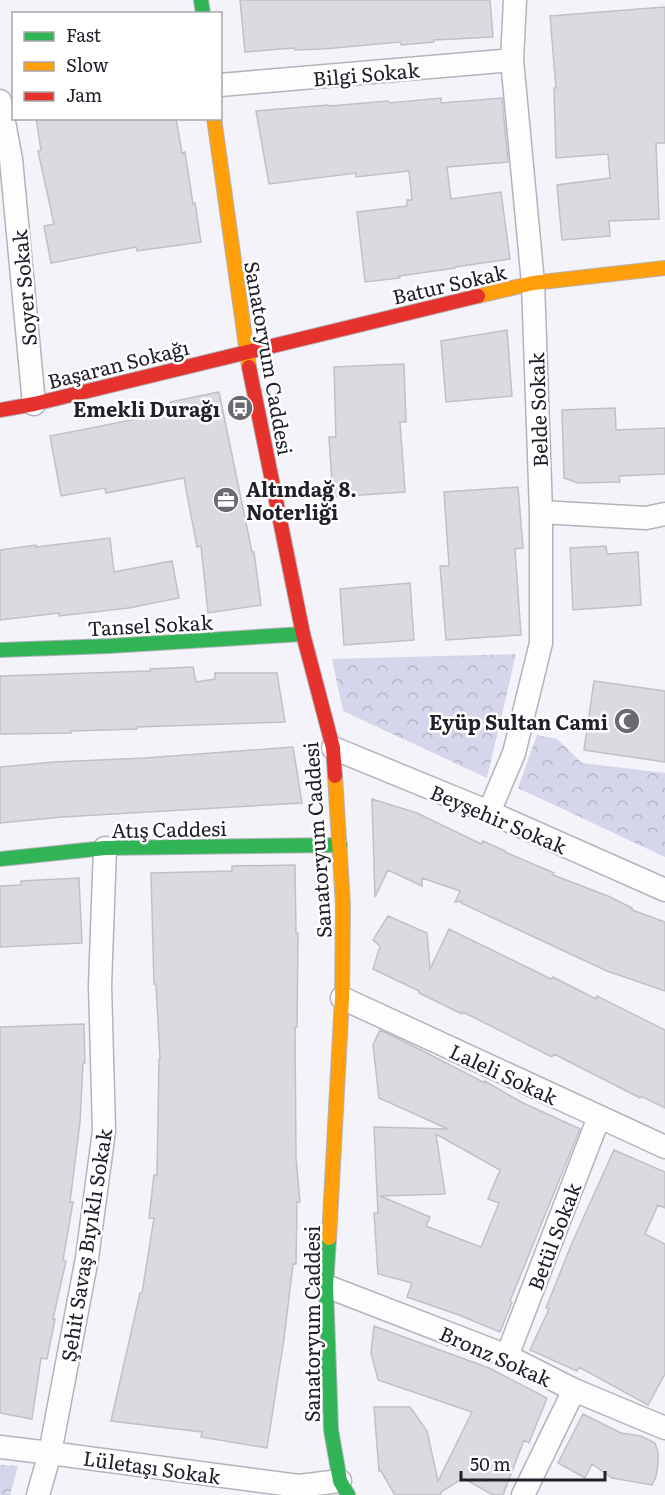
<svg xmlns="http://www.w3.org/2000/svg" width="665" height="1495" viewBox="0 0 665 1495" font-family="Literata,serif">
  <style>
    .park { fill: url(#park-crowns) }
    .building { fill: #dadae1; stroke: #c0c0c8; stroke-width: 1.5; fill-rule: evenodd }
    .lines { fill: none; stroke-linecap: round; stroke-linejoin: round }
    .street-casing { stroke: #b4b3bb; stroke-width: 25 }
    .fast-casing { stroke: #b4b3bb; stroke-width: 16 }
    .slow-casing { stroke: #b4b3bb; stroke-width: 16 }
    .jam-casing { stroke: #b4b3bb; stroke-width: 16 }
    .street { stroke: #fdfdfe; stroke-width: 22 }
    .fast { stroke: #30b455; stroke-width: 14 }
    .slow { stroke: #ff9f0a; stroke-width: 14 }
    .jam { stroke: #e5322d; stroke-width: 14 }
    .labels { text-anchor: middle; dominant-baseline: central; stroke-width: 5; stroke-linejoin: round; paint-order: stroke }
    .street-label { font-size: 20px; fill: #21202a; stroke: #fff }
    .poi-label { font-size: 20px; font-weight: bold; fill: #21202a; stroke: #fff; text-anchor: end }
  </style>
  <defs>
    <pattern id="park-crowns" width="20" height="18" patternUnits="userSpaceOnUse" patternTransform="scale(1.5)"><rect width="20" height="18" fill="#d5d5eb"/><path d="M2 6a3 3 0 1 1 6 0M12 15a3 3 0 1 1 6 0" fill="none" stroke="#b7b7ca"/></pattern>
  </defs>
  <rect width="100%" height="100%" fill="#f3f3f9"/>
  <path class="park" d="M516,654L487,778L343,711L332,659Z
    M537,735L557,739L582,763L665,773V857L518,788Z
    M0,1465L18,1466L10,1495H0Z"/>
  <path class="building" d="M240,0H490L493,37L434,40V42L401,45L400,42L323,49L295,50L294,48L245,52Z
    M665,7V143H656L659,219L609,221L610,236L562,240L557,185L610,178L608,154L556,158L554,88H556L550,16Z
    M441,98V103L502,98L508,162L447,167L451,199L501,192L510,259L455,267V268L399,276L400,278L365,282L357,212L407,206V200H412L409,171L356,177V173L269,184L256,111L328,105L329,106L388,101L389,103Z
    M36,118H176L182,153L185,152L193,204L195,203L201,242L137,251L136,247L51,263L44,226L54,224L38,151L41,150Z
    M507,330L512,396L446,402L441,341Z
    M404,364L406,422H400L405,492L333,497L329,437H336L334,367Z
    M219,392L252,552H254L261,605L208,613L201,546L197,547L184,478L106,493L105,488L61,496L50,436L172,412L170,402Z
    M615,408L616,430L665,428V474L619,476L620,482L578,483L564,478L562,410Z
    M518,487L523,548L515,549L521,635L446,640L440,566H449L444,492Z
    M110,538L114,572L172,561L179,598L129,608L59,616V613L0,620V550L36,545V547Z
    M606,546L607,554L638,552L641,605L573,610L570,548Z
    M410,583L414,640L344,645L340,589Z
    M193,667L196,682L215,679V673H277L285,722L137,727V729L71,731V733L0,734V676L150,671V669Z
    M594,681L665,691V762L584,750Z
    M293,747L302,803L62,817L0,823V767L54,762L145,758Z
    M372,799L417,813L481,844L483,841L505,851V852L554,873L553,875L608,896L632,908V910L665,922V991L607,971L461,903L462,901L455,902L460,891L422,878V886L388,870L375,897Z
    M295,865L296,933H298L297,1027H295L296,1158L300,1202H297L296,1264H293L284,1339L267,1448L201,1437L202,1432L111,1421L140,1293H142L154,1218H149L154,1175H157L159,1059H160L156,984H154L151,873L232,871V866Z
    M79,878L82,943L0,947V886L21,885V881Z
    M388,916L427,933L430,969L449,929L551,979L553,977L596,999L597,996L665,1030V1108L641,1096L640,1098L554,1054L552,1057L463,1012L462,1014L419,993V991L373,969L380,946L373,940Z
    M84,1024L85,1063H83L80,1122L70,1202H73L63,1260L66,1261L53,1319H55L47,1359L41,1358L32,1419L0,1413V1027Z
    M380,1030L411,1045L485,1083V1081L521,1102L580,1129L510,1301L512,1302L500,1332L459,1315L407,1297L412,1283L378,1274L374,1213H378L374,1127L448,1129L379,1098L373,1045ZM436,1134L500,1170L488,1199L499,1203L481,1247L426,1226L430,1217L380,1196L445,1194Z
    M614,1150L665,1172V1208L658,1205L645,1234L665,1244V1374L648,1405L579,1367L577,1371L530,1350L549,1309L546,1308L572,1243Z
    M374,1326L489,1368L547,1398L529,1443L524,1440L503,1495H493L463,1478L441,1492V1495H395L381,1471H379L374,1407H410L427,1431L438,1481L472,1412L378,1380L371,1353Z
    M583,1414L621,1433L641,1436L655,1443L658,1452V1463L656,1477L652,1485L612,1478L592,1464L585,1478L558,1463Z"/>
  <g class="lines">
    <g class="street-casing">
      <path id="street" d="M220,85L512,60
        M0,101L11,159L34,404
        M541,512L646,518L665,514
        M333,748L489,812L665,890
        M489,812L514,753L541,643V512L533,283L512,60L515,0
        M342,998L665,1147
        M326,1286L507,1356L574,1390L665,1428
        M507,1356L599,1117
        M0,1447L50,1453L299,1486L340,1481
        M38,1495L50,1453L87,1258L104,1131L100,985L105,848
        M523,1495L574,1390"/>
    </g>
    <g class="fast-casing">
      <path id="fast" d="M201,0L203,14
        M0,650L109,646L303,634
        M0,859L105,848L340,845
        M329,1238L326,1286L331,1430L340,1481L348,1495"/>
    </g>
    <g class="slow-casing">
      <path id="slow" d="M214,118L249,367
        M478,296L533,283L665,268
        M329,1238L342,998L343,905L335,776"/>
    </g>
    <g class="jam-casing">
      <path id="jam" d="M249,367L303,634L333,748L335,776
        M0,410L34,404L478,296"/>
    </g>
    <use href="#street" class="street"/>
    <use href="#fast" class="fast"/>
    <use href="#slow" class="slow"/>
    <use href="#jam" class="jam"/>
  </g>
  <defs>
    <g id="bus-disc" transform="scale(1.35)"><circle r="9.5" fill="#6a6a72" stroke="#fff"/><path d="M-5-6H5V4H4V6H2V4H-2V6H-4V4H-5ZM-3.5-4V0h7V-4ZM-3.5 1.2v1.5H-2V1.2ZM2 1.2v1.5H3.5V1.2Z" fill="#fff"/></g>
    <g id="office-disc" transform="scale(1.35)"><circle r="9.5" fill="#6a6a72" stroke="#fff"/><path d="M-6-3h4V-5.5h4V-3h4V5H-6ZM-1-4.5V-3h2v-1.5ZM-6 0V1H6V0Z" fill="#fff"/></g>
    <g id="mosque-disc" transform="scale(1.35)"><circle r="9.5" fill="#6a6a72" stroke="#fff"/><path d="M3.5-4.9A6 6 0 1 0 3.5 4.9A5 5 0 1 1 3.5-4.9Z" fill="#fff"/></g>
  </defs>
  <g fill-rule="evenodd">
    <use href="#bus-disc" x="240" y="408"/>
    <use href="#office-disc" x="226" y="500"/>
    <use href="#mosque-disc" x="627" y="721"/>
  </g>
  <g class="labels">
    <g class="street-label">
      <text transform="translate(366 73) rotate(-5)">Bilgi Sokak</text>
      <text transform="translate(449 283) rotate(-13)">Batur Sokak</text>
      <text transform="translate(23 288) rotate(-95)">Soyer Sokak</text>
      <text transform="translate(270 358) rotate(80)">Sanatoryum Caddesi</text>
      <text transform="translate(118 363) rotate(-14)">Başaran Sokağı</text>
      <text transform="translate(537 410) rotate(-92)">Belde Sokak</text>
      <text transform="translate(150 624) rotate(-3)">Tansel Sokak</text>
      <text transform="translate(499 818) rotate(23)">Beyşehir Sokak</text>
      <text transform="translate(169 828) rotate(-1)">Atış Caddesi</text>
      <text transform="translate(316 840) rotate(-94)">Sanatoryum Caddesi</text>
      <text transform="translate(504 1073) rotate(25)">Laleli Sokak</text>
      <text transform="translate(553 1236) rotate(-69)">Betül Sokak</text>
      <text transform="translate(85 1245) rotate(-81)">Şehit Savaş Bıyıklı Sokak</text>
      <text transform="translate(311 1324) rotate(-90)">Sanatoryum Caddesi</text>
      <text transform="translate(496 1355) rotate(24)">Bronz Sokak</text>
      <text transform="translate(152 1466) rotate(8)">Lületaşı Sokak</text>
    </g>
    <g class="poi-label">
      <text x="220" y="408">Emekli Durağı</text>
      <text x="246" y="488" text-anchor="start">Altındağ 8.<tspan x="246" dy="23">Noterliği</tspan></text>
      <text x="608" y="721">Eyüp Sultan Cami</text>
    </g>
  </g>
  <rect x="12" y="12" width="210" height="108" fill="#ffffff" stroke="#a6a6aa" stroke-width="1.5"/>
  <rect x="24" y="32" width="30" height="9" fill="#30b455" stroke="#a6a6aa" stroke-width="1.5"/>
  <text x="66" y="42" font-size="18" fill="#21202a">Fast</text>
  <rect x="24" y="62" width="30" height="9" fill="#ff9f0a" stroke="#a6a6aa" stroke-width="1.5"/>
  <text x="66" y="72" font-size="18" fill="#21202a">Slow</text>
  <rect x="24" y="92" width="30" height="9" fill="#e5322d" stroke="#a6a6aa" stroke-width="1.5"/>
  <text x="66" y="102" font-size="18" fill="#21202a">Jam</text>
  <path d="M461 1471v9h144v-9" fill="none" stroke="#21202a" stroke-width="3"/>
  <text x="470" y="1471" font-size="18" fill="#21202a" stroke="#ffffff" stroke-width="4.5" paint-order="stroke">50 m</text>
</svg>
